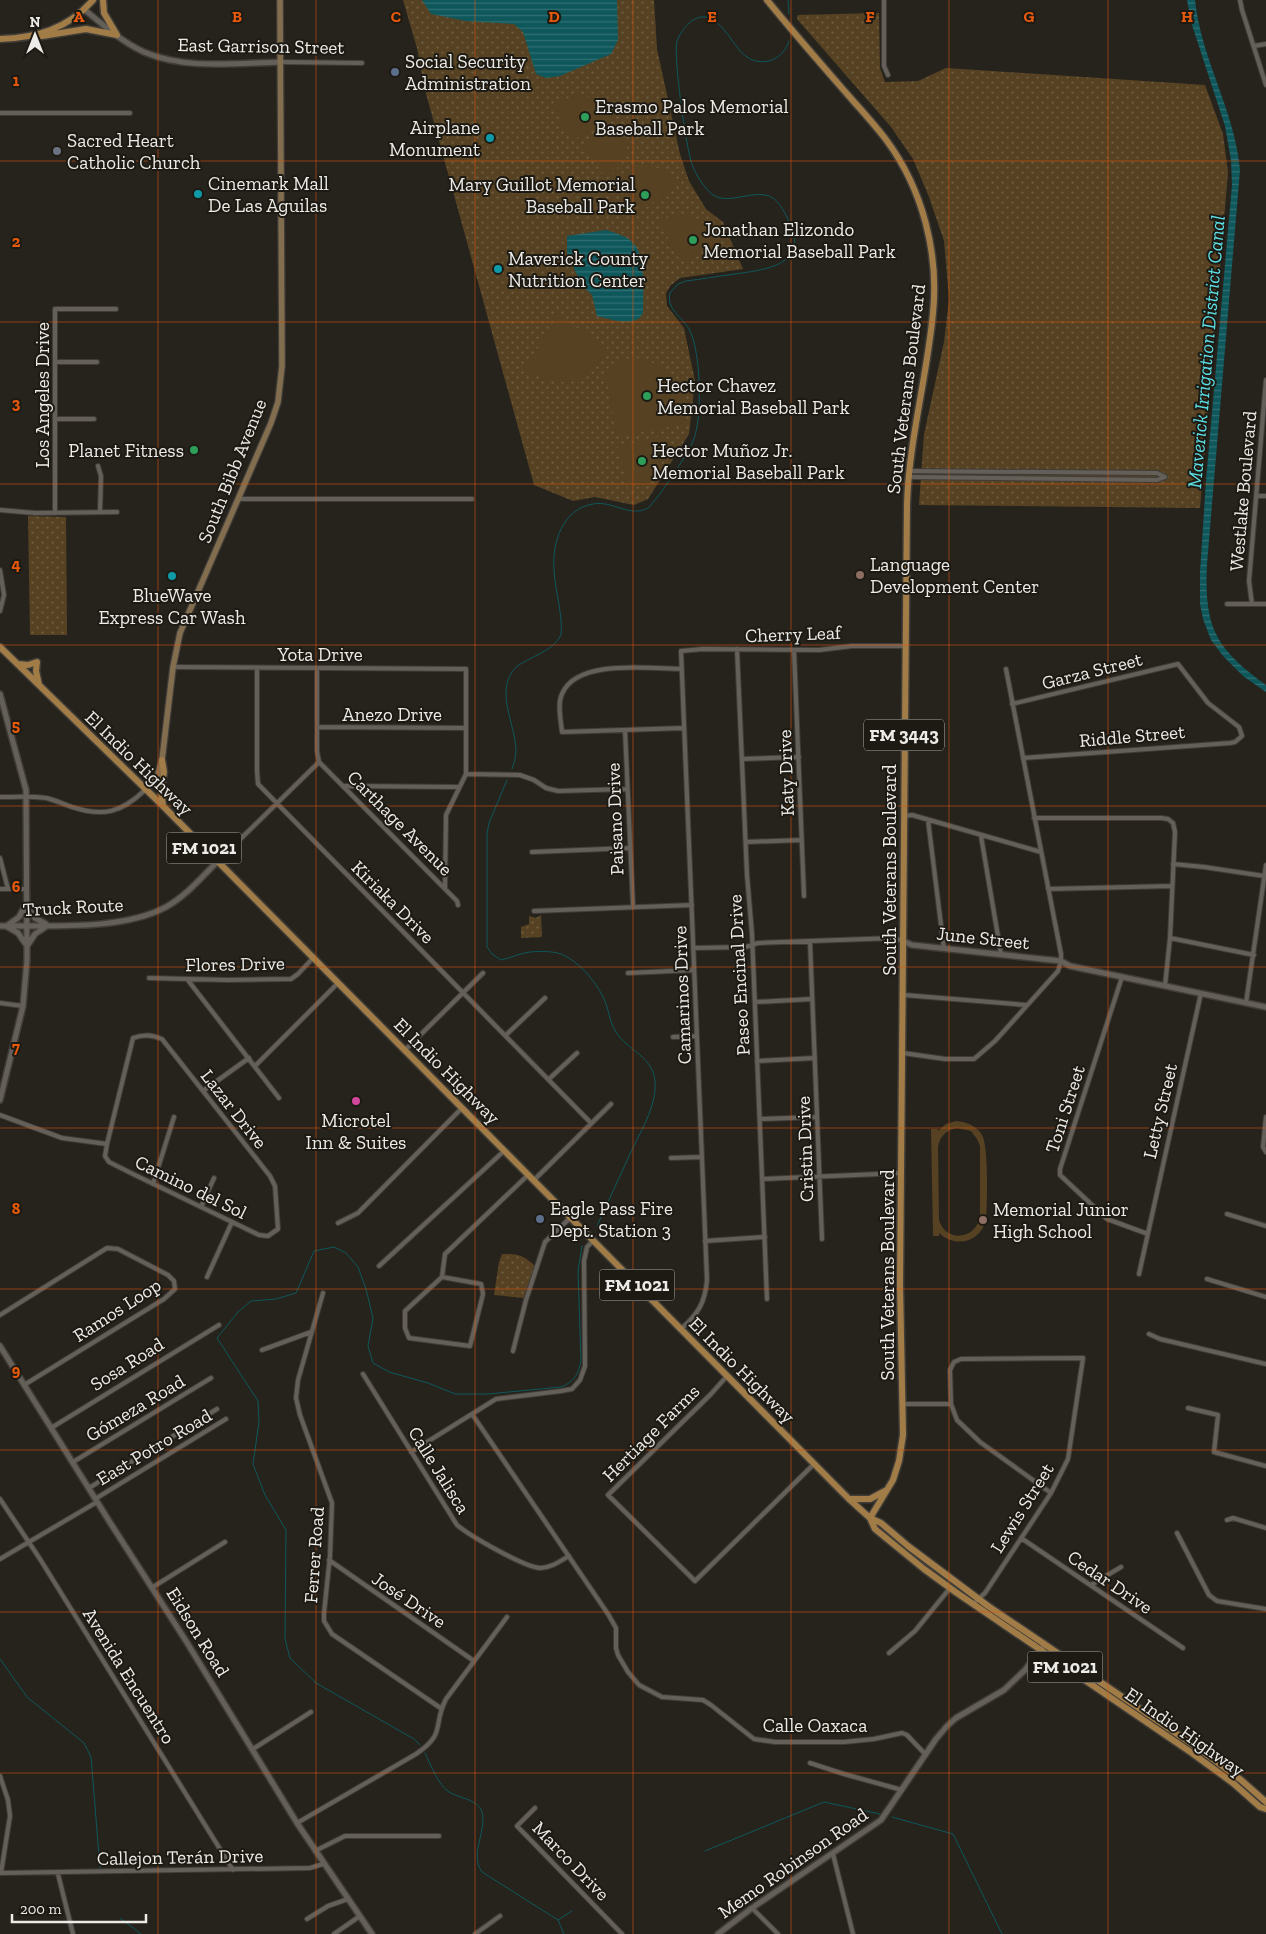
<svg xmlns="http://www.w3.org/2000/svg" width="1266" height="1934" viewBox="0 0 1266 1934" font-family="'Zilla Slab',serif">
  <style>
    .grass { fill: url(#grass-dots) }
    .pitch { fill: #564222; fill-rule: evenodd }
    .water { fill: url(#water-rules) }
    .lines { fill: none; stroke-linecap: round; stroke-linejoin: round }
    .stream { stroke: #0e575b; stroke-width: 1 }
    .minor-casing { stroke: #403d39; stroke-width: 6 }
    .tertiary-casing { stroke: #403d39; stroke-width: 8 }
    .secondary-casing { stroke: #403d39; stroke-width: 8 }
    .primary-casing { stroke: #403d39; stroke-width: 9 }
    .minor { stroke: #646059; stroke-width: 4 }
    .tertiary { stroke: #646059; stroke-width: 5 }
    .secondary { stroke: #826e4f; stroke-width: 5.5 }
    .primary { stroke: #a17c46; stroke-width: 6 }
    .grid { fill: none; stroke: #e8590c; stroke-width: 1; stroke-opacity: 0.55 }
    .service-dot { fill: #5c6f8a; stroke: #1d1a14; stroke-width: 2 }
    .leisure-dot { fill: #2e9e5b; stroke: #1d1a14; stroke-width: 2 }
    .culture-dot { fill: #0f9aa8; stroke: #1d1a14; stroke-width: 2 }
    .worship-dot { fill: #6b7280; stroke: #1d1a14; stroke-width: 2 }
    .education-dot { fill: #8d6e63; stroke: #1d1a14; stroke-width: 2 }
    .hotel-dot { fill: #d1479c; stroke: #1d1a14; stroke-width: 2 }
    .labels { text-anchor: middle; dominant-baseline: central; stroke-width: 4; stroke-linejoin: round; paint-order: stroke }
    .shield { fill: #1d1a14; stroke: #afaca8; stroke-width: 1 }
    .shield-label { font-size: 18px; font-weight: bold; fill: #edebe7 }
    .street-label { font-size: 19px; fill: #edebe7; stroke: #1d1a14 }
    .poi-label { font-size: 19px; fill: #edebe7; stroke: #1d1a14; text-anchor: start }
    .water-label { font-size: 20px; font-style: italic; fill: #5cdee5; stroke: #1d1a14 }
    .grid-label { font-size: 16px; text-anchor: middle; font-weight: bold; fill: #e8590c; stroke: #1d1a14; stroke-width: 4; stroke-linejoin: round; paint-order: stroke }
  </style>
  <defs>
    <pattern id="grass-dots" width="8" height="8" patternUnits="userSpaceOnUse" patternTransform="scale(1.25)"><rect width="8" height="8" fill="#564222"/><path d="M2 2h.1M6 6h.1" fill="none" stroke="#6f5d42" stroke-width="1.8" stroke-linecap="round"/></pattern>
    <pattern id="water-rules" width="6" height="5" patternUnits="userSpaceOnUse" patternTransform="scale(1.25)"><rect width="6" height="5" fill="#0e575b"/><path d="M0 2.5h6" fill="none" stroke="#316f73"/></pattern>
  </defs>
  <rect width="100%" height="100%" fill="#26231d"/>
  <path class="grass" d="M403,0H654L657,49L680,154L689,181L706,209L723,222L743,269L680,278L671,285L666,293L667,306L684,328L695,381L689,434L648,499L634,505L595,497L573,501L534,485L425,90L417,48Z
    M879,13L880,68L885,82L918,81L946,68L1205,85L1223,134L1228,172L1200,508L919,505L924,434L944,342L949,299L944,241L929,197L913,159L891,127L797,19L798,15Z
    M28,516L66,517L67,635H30Z
    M541,915L542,937L521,938V927L529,924V916L536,918Z
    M502,1254C518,1254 522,1254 535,1266L524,1298L494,1295L499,1262Z"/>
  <path class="pitch" d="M577,95C594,97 605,104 613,119L573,140L570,139L552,104Z
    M620,121C635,141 626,166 606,178L583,146L585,142L590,141Z
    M640,166C655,165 669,170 677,183L643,210L639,209L617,178L627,170Z
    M681,215C698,216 713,227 719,243L685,260L679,259L659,221L666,218Z
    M556,317H560L607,347C604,353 601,362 596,367C576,390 548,383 525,370Z
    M641,358C673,370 691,389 685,424L619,436L616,434L605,370C617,362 627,359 641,358Z
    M663,436C671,461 652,485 628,490L621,458L617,449L618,446Z
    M956,1121C967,1122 977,1126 982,1135C989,1147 987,1205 986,1220C980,1243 955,1248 939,1233V1236H933L931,1129H938V1131L946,1124ZM957,1128L971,1131L977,1139L980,1146V1215C978,1239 946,1244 939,1220L938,1147C940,1136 946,1130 957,1128Z"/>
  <path class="water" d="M422,0H617L618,40L611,54L560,76L546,78L536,74L523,32L514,24L466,21L431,14Z
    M1187,0H1195C1201,59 1235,111 1240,170L1207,564C1204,627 1215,648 1266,685V692L1243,676L1223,656L1211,640L1203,619L1200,604V572L1206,481L1232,185L1231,160L1225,126L1191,22Z
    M606,230C616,233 627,236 634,244C646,257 643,295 643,313C635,329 611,319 597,316L592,295L582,285L567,254V236Z"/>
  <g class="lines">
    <path class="stream" d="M788,0L789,14
      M512,769C514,763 516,757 516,750C515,722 494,691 516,667C529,657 554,651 561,635C563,614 555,591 554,570C552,543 562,509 593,504C612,500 630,518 648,508C658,499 688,454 693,441C703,419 701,350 689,329C682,317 666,309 670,293L678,284L686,281C703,279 719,276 735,274C762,270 808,266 791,226C786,215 780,200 769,196C751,190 729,205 713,195C705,189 695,174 692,164C686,148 673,55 677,41C680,33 686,25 693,20C718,5 732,48 747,57C754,62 764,63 772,60C781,56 786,50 789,41
      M507,780L489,823L487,834V947L492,954L501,960C511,958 520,953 530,952C539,951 552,951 561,954C578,961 595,980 603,997C609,1008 609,1022 616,1032C628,1051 654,1057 655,1082C657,1106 640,1132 630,1154C619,1178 608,1202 597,1226
      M0,1659L27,1697L84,1743L91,1757L100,1868
      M420,1745L414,1739L316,1683L290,1658L285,1639L286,1530L265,1495L253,1464L259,1422L258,1401L217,1338L238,1312L251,1301L276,1299L296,1293L314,1251L334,1247L346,1253L358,1267L366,1289L373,1318L368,1346L373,1363L389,1372L428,1383L455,1394H488L561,1387C574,1382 578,1375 581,1361L578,1271L582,1246
      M425,1753C431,1765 438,1785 449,1792C459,1798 479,1800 482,1812C487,1832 469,1854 482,1872L558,1920L564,1934
      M892,1817L953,1834L1002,1934
      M705,1851L824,1802L880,1814
      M120,1918L141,1934
      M558,1920L572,1911"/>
    <g class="minor-casing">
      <path id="minor" d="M884,0V66L888,75
        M1240,0L1242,10L1266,85
        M1254,46L1266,44
        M281,62L362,63
        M0,113H130
        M55,362H97
        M55,419H94
        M98,466L101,476L100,512
        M908,477L1157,480L1165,477L1157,473L909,471
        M1256,496H1266
        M238,499H472
        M0,510L35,513L117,512
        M55,512V309H116
        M0,570L4,595L0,611
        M1227,604H1266
        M1252,604L1249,581L1266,380
        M737,649L747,875L752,934L767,1299
        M794,650L804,896
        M173,667L466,669V774L446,815L445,889
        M257,668V771L258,784L591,1123
        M682,669C651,669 577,658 562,694C557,704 561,721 562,732L684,728
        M1012,704L1178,664L1208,703L1239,727L1242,736L1235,742L1230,743L1023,758
        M317,727L466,728
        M625,730L633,906
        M742,759L799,757
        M319,762L457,901L458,905
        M466,774L520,775L534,780L546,788L558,791L627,789
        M345,786L459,787
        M0,797C15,797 31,796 46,798C55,800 63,804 72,807C103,817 121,813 145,790
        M904,816L912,815L1041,852
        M1034,818H1161L1168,819L1173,823L1175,832L1170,938L1165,986
        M928,820L944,949
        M981,836L1001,954
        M746,842L802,840
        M532,852L630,848
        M0,858L8,889
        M218,861L319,762L317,751V668
        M1173,864L1204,867L1264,876
        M0,889H26
        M1048,889L1172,886
        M534,911L692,905
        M1170,938L1254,955
        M810,942L822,1239
        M693,948L746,947L758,943L894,938L903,941
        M628,973L694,970
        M1122,977L1060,1169V1175L1107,1219L1148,1234
        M149,978L228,980L291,979L298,974L313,958
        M187,979L279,1098
        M904,995L1026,1005
        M755,1002L812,999
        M0,1003L23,1006
        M1246,1003L1266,865
        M506,1035L545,998
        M673,1037L697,1036
        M405,1050L483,973
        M903,1053L945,1059H974L995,1041L1058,971L1061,961V954L1006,669
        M757,1061L815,1058
        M255,1066L338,983
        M549,1079L577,1053
        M203,1091L249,1058
        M0,1115L62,1138L107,1144L105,1156L109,1162L135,1175L259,1235L268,1236L278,1229L275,1186L270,1176L162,1039C152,1035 144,1034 133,1038L107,1144
        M1266,1117L1263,1147L1266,1152
        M760,1119L817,1117
        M671,1158L701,1157
        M762,1179L902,1173
        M534,1180L611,1104
        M153,1184L174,1117
        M201,1207L214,1178
        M1227,1214L1266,1226
        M338,1223L358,1213L462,1108
        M705,1241L765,1237
        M379,1266L504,1151
        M1139,1274L1201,993
        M207,1277L232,1222
        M442,1277L481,1284L483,1294L470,1346L409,1338L405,1328V1311L442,1277L445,1254L528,1175
        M1207,1279L1266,1297
        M323,1293L298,1380L296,1398L300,1415L332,1503L330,1556L324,1613V1621L332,1634L442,1709
        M0,1315L107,1248L118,1249L168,1275L174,1281L175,1289L164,1299L24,1385
        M681,1329C698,1314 705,1303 707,1280L681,651L703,649L819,650L852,646H905
        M1149,1334L1160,1339L1266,1364
        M262,1350L311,1332
        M513,1351L526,1300L545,1242L570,1218
        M363,1374L457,1525C470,1536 524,1567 540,1568C551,1568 560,1561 569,1556
        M727,1376L711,1394L608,1495L695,1581L814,1464
        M903,1404H951
        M1188,1408L1218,1415L1214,1452L1266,1466
        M472,1414L608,1614L616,1628V1648L618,1655L628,1672L639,1685L662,1697L703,1700L711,1705L754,1739L775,1742H844L874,1739L902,1733L907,1735L926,1755
        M51,1428L219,1325
        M411,1452L496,1399L561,1391L572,1389L580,1380L585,1366L584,1261L587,1247L593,1241
        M73,1462L211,1378
        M89,1488L217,1409
        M0,1499L40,1559L233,1870
        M95,1499L226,1419
        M1227,1520L1233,1518L1266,1528
        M1177,1533L1209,1595L1217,1601L1266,1609
        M1021,1538L1183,1648
        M0,1559L97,1502
        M329,1560L474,1661
        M1091,1585L1121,1567
        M153,1587L225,1542
        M973,1604L985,1593L1051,1493L1068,1459L1083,1358L961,1359L954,1362L950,1370L951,1404L957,1420L980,1442L1051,1493
        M889,1653L915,1631L950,1588
        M253,1749L311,1712
        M810,1763L844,1774L902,1790
        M0,1776L8,1800L10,1816L1,1873
        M535,1808L517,1826L622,1934
        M297,1823L416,1754C447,1733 432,1726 446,1699L507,1617
        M315,1851L345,1836H439
        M833,1854L853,1934
        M0,1873L310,1868L323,1864
        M58,1874L73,1934
        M752,1908L778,1934
        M307,1919L328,1906L348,1899
        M334,1934L360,1916
        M475,1934L500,1916"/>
    </g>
    <g class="tertiary-casing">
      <path id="tertiary" d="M85,10C103,25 122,42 144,52C186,70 236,63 281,62
        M0,694L26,790L27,960L23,1006L0,1100
        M27,906L35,918L46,924
        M8,925L19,917L25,906
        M0,926C50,925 121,931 166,907C186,896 201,878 218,861
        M6,926L18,933L25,943
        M903,941L912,945L1061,961L1070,966L1266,1007
        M27,946L35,934L47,926
        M0,1346L111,1524L186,1641L297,1823L372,1934
        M718,1934L752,1908L881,1820L936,1739L947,1726L956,1718L1004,1690L1025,1670L1045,1644"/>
    </g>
    <g class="secondary-casing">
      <path id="secondary" d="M145,790L158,774L162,760L173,667L180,633L271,423L278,402L282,366L280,0"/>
    </g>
    <g class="primary-casing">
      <path id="primary" d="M103,0L104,13L117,35
        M767,0C793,32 821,64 848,95C861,110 875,125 887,141C923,190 939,254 933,313C927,377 909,440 907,504L900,1284L903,1435L899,1461L893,1480L870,1518
        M42,36L86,29L117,35
        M0,39C36,38 68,29 93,0
        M0,647L163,806L849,1499L870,1518L881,1523L908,1546L988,1606L1202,1751L1241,1780L1266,1802
        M18,664L28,665L37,662L36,671L39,685
        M162,760L164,772L161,789L163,806
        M849,1499H870L885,1491
        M870,1518L875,1529L924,1569L957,1593L1192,1753L1233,1783L1260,1807L1266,1809"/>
    </g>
    <use href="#minor" class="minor"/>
    <use href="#tertiary" class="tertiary"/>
    <use href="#secondary" class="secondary"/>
    <use href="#primary" class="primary"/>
  </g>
  <path class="grid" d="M158,0V1934M316,0V1934M475,0V1934M633,0V1934M791,0V1934M949,0V1934M1108,0V1934M0,161H1266M0,322H1266M0,484H1266M0,645H1266M0,806H1266M0,967H1266M0,1128H1266M0,1289H1266M0,1450H1266M0,1612H1266M0,1773H1266"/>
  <g class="service-dot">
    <circle cx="395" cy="72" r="5"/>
    <circle cx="540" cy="1219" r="5"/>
  </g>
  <g class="leisure-dot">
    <circle cx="585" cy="117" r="5"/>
    <circle cx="645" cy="195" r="5"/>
    <circle cx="693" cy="240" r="5"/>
    <circle cx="647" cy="396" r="5"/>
    <circle cx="194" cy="450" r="5"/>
    <circle cx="642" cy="461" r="5"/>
  </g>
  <g class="culture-dot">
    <circle cx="490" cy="138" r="5"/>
    <circle cx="198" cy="194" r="5"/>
    <circle cx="498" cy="269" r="5"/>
    <circle cx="172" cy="576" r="5"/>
  </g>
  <circle class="worship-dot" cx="57" cy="151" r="5"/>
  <g class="education-dot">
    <circle cx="860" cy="575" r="5"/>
    <circle cx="983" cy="1220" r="5"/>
  </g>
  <circle class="hotel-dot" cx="356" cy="1101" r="5"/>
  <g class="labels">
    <g class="shield">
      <rect x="864" y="719.5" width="80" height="31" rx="4"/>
      <rect x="166.5" y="832.5" width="75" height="31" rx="4"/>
      <rect x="599.5" y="1269.5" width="75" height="31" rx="4"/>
      <rect x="1027.5" y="1651.5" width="75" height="31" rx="4"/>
    </g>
    <g class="shield-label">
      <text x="904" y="735">FM 3443</text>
      <text x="204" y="848">FM 1021</text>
      <text x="637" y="1285">FM 1021</text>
      <text x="1065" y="1667">FM 1021</text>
    </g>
    <g class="street-label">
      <text transform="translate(261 46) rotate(1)">East Garrison Street</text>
      <text transform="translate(906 389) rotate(-83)">South Veterans Boulevard</text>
      <text transform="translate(42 395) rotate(-90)">Los Angeles Drive</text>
      <text transform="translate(232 471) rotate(-68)">South Bibb Avenue</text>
      <text transform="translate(1243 491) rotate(-85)">Westlake Boulevard</text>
      <text transform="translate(793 634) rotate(-2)">Cherry Leaf</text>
      <text x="320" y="654">Yota Drive</text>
      <text transform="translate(1092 671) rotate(-14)">Garza Street</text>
      <text x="392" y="714">Anezo Drive</text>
      <text transform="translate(1132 736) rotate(-5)">Riddle Street</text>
      <text transform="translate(139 763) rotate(44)">El Indio Highway</text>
      <text transform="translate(786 773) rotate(-92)">Katy Drive</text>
      <text transform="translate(615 819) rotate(-92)">Paisano Drive</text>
      <text transform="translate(400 823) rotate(45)">Carthage Avenue</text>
      <text transform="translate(889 870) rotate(-90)">South Veterans Boulevard</text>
      <text transform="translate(393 902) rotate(45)">Kiriaka Drive</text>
      <text transform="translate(73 907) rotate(-3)">Truck Route</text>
      <text transform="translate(983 938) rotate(6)">June Street</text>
      <text transform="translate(235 964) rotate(-1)">Flores Drive</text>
      <text transform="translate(739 975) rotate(-93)">Paseo Encinal Drive</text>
      <text transform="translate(682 995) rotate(-92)">Camarinos Drive</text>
      <text transform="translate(447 1071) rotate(45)">El Indio Highway</text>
      <text transform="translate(234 1109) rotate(52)">Lazar Drive</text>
      <text transform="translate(1065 1109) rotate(-72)">Toni Street</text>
      <text transform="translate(1160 1111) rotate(-77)">Letty Street</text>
      <text transform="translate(805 1149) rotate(-92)">Cristin Drive</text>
      <text transform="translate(191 1187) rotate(26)">Camino del Sol</text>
      <text transform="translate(887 1275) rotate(-90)">South Veterans Boulevard</text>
      <text transform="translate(117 1310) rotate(-33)">Ramos Loop</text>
      <text transform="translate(127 1364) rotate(-32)">Sosa Road</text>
      <text transform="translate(742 1370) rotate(45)">El Indio Highway</text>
      <text transform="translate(135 1408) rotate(-31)">Gómeza Road</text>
      <text transform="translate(651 1433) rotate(-45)">Hertiage Farms</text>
      <text transform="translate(154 1447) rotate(-31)">East Potro Road</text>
      <text transform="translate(439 1470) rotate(58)">Calle Jalisca</text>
      <text transform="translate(1022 1508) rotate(-58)">Lewis Street</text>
      <text transform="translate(314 1555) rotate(-86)">Ferrer Road</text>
      <text transform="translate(1110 1582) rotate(34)">Cedar Drive</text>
      <text transform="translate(409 1600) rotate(34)">José Drive</text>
      <text transform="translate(198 1632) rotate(58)">Eidson Road</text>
      <text transform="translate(129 1676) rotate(58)">Avenida Encuentro</text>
      <text x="815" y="1725">Calle Oaxaca</text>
      <text transform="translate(1185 1732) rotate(35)">El Indio Highway</text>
      <text transform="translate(180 1857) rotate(-1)">Callejon Terán Drive</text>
      <text transform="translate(571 1861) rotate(46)">Marco Drive</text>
      <text transform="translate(793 1863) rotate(-35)">Memo Robinson Road</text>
    </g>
    <g class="poi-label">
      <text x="405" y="61">Social Security<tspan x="405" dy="22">Administration</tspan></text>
      <text x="595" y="106">Erasmo Palos Memorial<tspan x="595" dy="22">Baseball Park</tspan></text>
      <text x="480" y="127" text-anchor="end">Airplane<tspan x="480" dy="22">Monument</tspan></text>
      <text x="67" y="140">Sacred Heart<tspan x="67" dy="22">Catholic Church</tspan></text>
      <text x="208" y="183">Cinemark Mall<tspan x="208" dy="22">De Las Aguilas</tspan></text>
      <text x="635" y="184" text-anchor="end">Mary Guillot Memorial<tspan x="635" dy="22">Baseball Park</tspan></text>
      <text x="703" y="229">Jonathan Elizondo<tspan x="703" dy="22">Memorial Baseball Park</tspan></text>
      <text x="508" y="258">Maverick County<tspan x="508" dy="22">Nutrition Center</tspan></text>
      <text x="657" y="385">Hector Chavez<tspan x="657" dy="22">Memorial Baseball Park</tspan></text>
      <text x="184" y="450" text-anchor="end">Planet Fitness</text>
      <text x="652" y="450">Hector Muñoz Jr.<tspan x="652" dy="22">Memorial Baseball Park</tspan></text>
      <text x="870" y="564">Language<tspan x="870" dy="22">Development Center</tspan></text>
      <text x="172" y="595" text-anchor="middle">BlueWave<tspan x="172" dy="22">Express Car Wash</tspan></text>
      <text x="356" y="1120" text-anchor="middle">Microtel<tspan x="356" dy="22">Inn &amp; Suites</tspan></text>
      <text x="550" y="1208">Eagle Pass Fire<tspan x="550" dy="22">Dept. Station 3</tspan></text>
      <text x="993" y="1209">Memorial Junior<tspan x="993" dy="22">High School</tspan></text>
    </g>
    <g class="water-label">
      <text transform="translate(1206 352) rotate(-85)">Maverick Irrigation District Canal</text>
    </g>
  </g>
  <g class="grid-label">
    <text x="79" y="22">A</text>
    <text x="237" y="22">B</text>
    <text x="396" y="22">C</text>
    <text x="554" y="22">D</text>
    <text x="712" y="22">E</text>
    <text x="870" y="22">F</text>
    <text x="1029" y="22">G</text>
    <text x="1187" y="22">H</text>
    <text x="16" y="86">1</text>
    <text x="16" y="247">2</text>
    <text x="16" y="409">3</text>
    <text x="16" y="570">4</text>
    <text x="16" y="731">5</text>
    <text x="16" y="892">6</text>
    <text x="16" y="1053">7</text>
    <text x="16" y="1214">8</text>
    <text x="16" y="1376">9</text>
  </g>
  <g transform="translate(35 35)" stroke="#1d1a14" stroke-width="4" paint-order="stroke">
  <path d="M0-4L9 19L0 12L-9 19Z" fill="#edebe7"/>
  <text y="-8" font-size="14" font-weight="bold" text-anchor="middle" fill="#edebe7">N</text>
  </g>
  <path d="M12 1914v8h134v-8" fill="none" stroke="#edebe7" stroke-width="2.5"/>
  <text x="20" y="1914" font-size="15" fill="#edebe7" stroke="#1d1a14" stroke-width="4" paint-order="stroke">200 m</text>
</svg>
